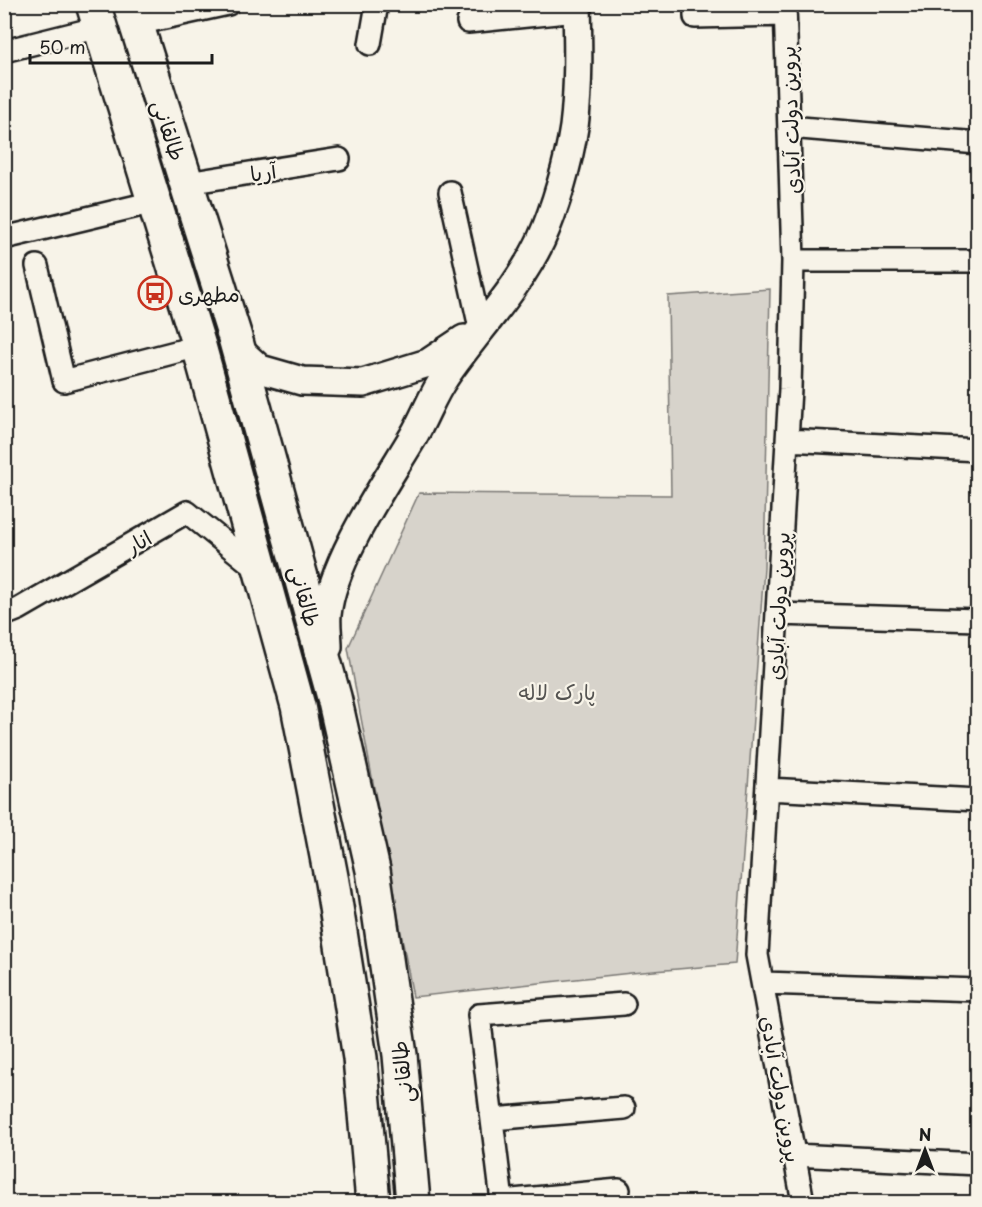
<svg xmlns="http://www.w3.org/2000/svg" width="982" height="1207" viewBox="0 0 982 1207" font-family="'Playpen Sans','Playpen Sans Arabic',sans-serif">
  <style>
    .green { fill: #d7d3cb; stroke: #7a7874; stroke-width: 1.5 }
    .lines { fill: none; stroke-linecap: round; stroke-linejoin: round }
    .minor-casing { stroke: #1c1c1c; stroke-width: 26 }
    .tertiary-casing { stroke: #1c1c1c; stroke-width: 32 }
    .primary-casing { stroke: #1c1c1c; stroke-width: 38 }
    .minor { stroke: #f7f3e8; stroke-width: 21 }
    .tertiary { stroke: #f7f3e8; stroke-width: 27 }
    .primary { stroke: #f7f3e8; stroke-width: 33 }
    .labels { text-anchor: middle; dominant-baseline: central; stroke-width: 4.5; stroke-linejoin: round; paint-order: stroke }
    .street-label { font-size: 21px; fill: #1c1c1c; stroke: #f7f3e8 }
    .poi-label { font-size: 21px; fill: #1c1c1c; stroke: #f7f3e8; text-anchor: start }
    .park-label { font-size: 21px; fill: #545351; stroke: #f7f3e8 }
  </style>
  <rect width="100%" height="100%" fill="#f7f3e8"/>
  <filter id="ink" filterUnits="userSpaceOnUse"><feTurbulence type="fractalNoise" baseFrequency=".0167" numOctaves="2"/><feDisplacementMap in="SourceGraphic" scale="12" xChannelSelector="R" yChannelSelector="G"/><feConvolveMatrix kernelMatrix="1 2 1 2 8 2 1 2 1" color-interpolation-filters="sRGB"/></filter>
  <g filter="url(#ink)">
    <path class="green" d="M770,289L764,568L735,964L631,973L413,997L348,648L419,493L671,495L668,296Z"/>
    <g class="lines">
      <g class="minor-casing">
        <path id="minor" d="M695,4V17L785,15
          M785,4L793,261L790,389L757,955L803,1202
          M468,22L577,11
          M137,24L228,4
          M370,44L377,4
          M4,51L100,27
          M789,127L978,143
          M187,183L339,159
          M450,192L480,328
          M4,238L154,202
          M793,261H978
          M37,266L64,381L199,346
          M787,440L978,450
          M777,614L978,620
          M4,615L19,609L187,512L261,572
          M767,789L978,800
          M763,983L978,990
          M492,1119L624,1108
          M794,1155L978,1164
          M619,1190L502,1201L479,1015L624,1004"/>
      </g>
      <g class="tertiary-casing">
        <path id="tertiary" d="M238,349L260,369L302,381L363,383L428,363L464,339
          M328,647C328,636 326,625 327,615C332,561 385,484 413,437C425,417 432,395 445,377C477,330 517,291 541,240C555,209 569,161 574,127C579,87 578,45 577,4"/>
      </g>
      <g class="primary-casing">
        <path id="primary" d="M93,4L199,346L298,706L332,882L360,1058L373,1202
          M130,4L234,334L334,697L373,870L400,1055L413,1202"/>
      </g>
      <use href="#minor" class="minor"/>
      <use href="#tertiary" class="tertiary"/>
      <use href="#primary" class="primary"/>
    </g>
  </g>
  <defs>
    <g id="bus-ring" transform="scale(1.725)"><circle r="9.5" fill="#f7f3e8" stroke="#c8321e" stroke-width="1.5"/><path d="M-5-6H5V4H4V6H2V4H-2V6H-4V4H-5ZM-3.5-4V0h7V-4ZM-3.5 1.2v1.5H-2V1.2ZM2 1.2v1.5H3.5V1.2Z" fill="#c8321e"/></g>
  </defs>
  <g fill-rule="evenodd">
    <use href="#bus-ring" x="155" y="293"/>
  </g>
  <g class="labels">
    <g class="street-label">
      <text transform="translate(789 120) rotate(-92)">پروین دولت آبادی</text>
      <text transform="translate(170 130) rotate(72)">طالقانی</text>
      <text transform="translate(263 171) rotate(-9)">آریا</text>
      <text transform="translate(138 541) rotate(-30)">انار</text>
      <text transform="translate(306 596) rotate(75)">طالقانی</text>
      <text transform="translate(777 606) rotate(-87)">پروین دولت آبادی</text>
      <text transform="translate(401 1072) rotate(-96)">طالقانی</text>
      <text transform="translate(782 1089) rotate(80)">پروین دولت آبادی</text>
    </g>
    <g class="poi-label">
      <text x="178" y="293">مطهری</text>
    </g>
    <g class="park-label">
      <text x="557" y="691">پارک لاله</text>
    </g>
  </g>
  <rect width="982" height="1207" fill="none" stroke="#f7f3e8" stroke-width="24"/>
  <rect x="12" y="12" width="958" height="1183" fill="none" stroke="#1c1c1c" stroke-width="2" filter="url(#ink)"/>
  <g transform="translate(925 1150)" stroke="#f7f3e8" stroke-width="4.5" paint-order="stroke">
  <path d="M0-4.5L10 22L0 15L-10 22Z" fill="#1c1c1c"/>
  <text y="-9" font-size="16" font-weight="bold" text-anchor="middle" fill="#1c1c1c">N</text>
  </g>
  <path d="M30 54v9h182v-9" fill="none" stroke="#1c1c1c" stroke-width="3"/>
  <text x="39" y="54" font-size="18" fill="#1c1c1c" stroke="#f7f3e8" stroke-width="4.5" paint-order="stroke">50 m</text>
</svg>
